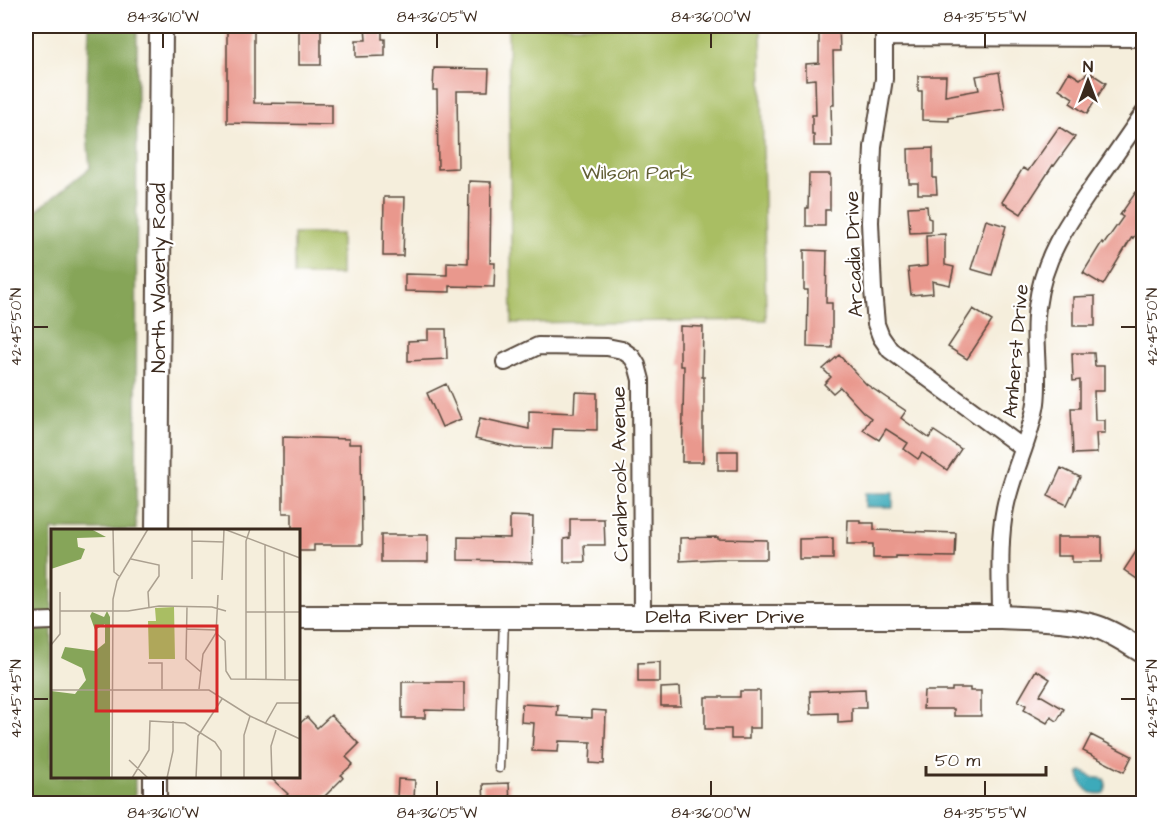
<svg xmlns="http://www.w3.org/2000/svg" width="1169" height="829" viewBox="0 0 1169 829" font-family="'Architects Daughter',sans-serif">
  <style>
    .green { fill: #a9be63; stroke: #727440; stroke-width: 1.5 }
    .forest { fill: #86a559; stroke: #60683c; stroke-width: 1.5 }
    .water { fill: #3caaba; stroke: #3c6a6c; stroke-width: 1.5 }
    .building { fill: #e9988d }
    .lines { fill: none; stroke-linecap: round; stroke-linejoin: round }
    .lane-casing { stroke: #57473a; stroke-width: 11 }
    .street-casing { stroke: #57473a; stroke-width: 20 }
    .secondary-casing { stroke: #57473a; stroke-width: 26 }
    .lane { stroke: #fff; stroke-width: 8 }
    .street { stroke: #fff; stroke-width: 16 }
    .secondary { stroke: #fff; stroke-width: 22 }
    .ticks { fill: none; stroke: #3b2a1e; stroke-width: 2 }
    .labels { text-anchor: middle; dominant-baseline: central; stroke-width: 4.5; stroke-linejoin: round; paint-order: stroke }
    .park-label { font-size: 20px; fill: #625e36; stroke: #fff }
    .street-label { font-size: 20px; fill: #3b2a1e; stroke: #fff }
    .inset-road { fill: none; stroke: #aba090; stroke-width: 1.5 }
    .view { fill: #d62828; fill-opacity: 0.15; stroke: #d62828; stroke-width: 3 }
    .inset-edge { fill: none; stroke: #3b2a1e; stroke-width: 3 }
    .neatline { fill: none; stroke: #3b2a1e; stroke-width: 2 }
    .ticks-label { font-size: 15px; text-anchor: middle; fill: #3b2a1e }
  </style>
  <rect width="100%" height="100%" fill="#fff"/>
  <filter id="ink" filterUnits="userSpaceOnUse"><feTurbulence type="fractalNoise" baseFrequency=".0167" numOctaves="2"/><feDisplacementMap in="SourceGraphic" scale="12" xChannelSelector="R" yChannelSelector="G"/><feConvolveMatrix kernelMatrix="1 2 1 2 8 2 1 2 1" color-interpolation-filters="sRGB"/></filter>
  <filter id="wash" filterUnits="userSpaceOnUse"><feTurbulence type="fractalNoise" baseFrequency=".008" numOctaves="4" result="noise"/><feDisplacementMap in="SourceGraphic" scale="24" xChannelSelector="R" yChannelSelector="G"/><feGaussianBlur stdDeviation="1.35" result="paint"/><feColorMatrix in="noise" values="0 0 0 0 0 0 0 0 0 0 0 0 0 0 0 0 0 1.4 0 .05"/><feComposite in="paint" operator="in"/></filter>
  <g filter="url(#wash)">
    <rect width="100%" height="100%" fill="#f5eedc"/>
    <path class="green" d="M508,26H761L766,320L512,323Z
      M294,234H341V275H294Z"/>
    <path class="forest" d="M89,26H137L136,530H52V776L135,777V803L26,804V219L90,168L86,121Z"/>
    <path class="water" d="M865,493H893V507H865Z
      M1082,771L1092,777L1104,779C1107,784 1107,787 1104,793C1089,797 1079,785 1079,772Z"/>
    <g id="blocks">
      <path class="building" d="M227,26H254V103L332,104V125L227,123Z
        M299,26H321V65H299Z
        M365,26H382V39H385V56L356,57V40H366Z
        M819,26H839L840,51H833L834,105H831L832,146H814V135H812V115H816L815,79L806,80V64L819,63Z
        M434,68L489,69L488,91H457L458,168L438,169L437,90H433Z
        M999,72L1005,109L949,118V121L922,120V91H918V76H946L945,96L979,90L976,76Z
        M1069,72L1080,79L1089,72L1106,83L1087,114L1070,103L1073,98L1059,89Z
        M1059,127L1075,137L1054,166L1053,165L1021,214L1002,202L1023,168L1028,171Z
        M933,148V178H936L937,194H918V183H909L908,149Z
        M809,174H830V210H825V226H806V208H808Z
        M469,181L491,182L490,263H495L494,287L450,286V292L405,291V274L447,275V262L468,263Z
        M1136,192L1143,197V224L1133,238L1132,237L1103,285L1083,273L1102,242L1104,244L1123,217L1120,215Z
        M384,197H405L403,256H383Z
        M927,206L928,218L931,219V232L910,233L908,207Z
        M986,220L1006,226L992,275L971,269Z
        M945,234V265L954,267L950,285L932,281L933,293L911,295L908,268L927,266L926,235Z
        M804,250L827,251L826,303H832V348L807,347L808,290H804Z
        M1095,296V326H1073V297Z
        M973,309L992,321L967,359L948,347Z
        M680,326L703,327L702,377H704V413H703V462H682L684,366H680Z
        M428,329H446L447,359L408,361V341L428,340Z
        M1072,353H1094L1095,366H1104V391H1094L1095,420H1105V433H1096L1097,453L1073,454L1071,408H1080V380L1073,381Z
        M839,355L866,384L906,411L901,418L929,438L934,431L961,449L947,470L922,453L918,459L904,449L908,443L886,429L879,440L863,430L871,418L863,412L840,387L833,393L824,384L831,377L823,369Z
        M446,384L461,419L442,427L427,393Z
        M575,392L597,393V430L553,429L552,449L515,448L475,439L480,418L529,429V411L574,413Z
        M283,437L349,439V444H361L362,545H314V551H298V531H292V513H283Z
        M718,451H738V470H718Z
        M1061,468L1080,477L1067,505L1048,496Z
        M510,516L533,517L532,563L509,562V561L458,560V537L510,538Z
        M570,519H604L605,545H584L585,562H564V539L570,538Z
        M848,520H860V523H874V530L956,533L955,557L896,556V558H873V544H847Z
        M381,535H428V562H381Z
        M718,537V539L767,540V559H718L680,561V538Z
        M1057,537H1102V562H1072V556H1057Z
        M833,538V559H799V539Z
        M1143,541V583L1124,570Z
        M660,662V682H638V663Z
        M1036,670L1050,679L1040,695L1064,709L1057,721L1051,717L1047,723L1024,710L1026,705L1018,701Z
        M402,682H464V711L425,710V718H402Z
        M680,687L681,706H661V688Z
        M952,688H970V691H981V716H954V709H923L924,691H952Z
        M865,689L866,708H852V722L838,723V713L811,714L810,691Z
        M740,691H760V728H749V739H731V729H705V697H740Z
        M522,704L558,706L557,716L592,718V710L606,711L604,764L590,763L591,742L559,741L558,752L532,751L534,723L521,722Z
        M331,715L359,744L346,757L353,764L341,775L343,778L317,804H278L288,794L270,777H298V725L307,717L317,728Z
        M1091,735L1132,756L1124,772L1083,751Z
        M398,779L415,780L414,799H397Z
        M509,783L510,804H484L483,784Z"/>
    </g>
  </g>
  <g filter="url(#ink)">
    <use href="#blocks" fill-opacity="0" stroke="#57473a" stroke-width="1.5"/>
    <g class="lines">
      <g class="lane-casing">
        <path id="lane" d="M499,768L504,618"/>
      </g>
      <g class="street-casing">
        <path id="street" d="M884,26V79L873,147L870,222L873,290L876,324L881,337L890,350L1023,448
          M884,37L1144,38
          M505,362L538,346L607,347L622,350L632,357L637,365L641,380L642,617
          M1001,617C1001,581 998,543 1005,508C1012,472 1031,438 1036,403C1040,371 1032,339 1037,307C1043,258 1067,224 1094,185C1111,161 1127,137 1144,113
          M26,622L52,621"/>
      </g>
      <g class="secondary-casing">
        <path id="secondary" d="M157,530L161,26
          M298,617H1001C1032,619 1065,618 1094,626C1112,631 1128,643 1144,652
          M155,804V776"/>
      </g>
      <use href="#lane" class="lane"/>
      <use href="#street" class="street"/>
      <use href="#secondary" class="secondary"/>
    </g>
  </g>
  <path class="ticks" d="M163,33V48M437,33V48M711,33V48M985,33V48M33,327H48M1121,327H1136M33,699H48M1121,699H1136M163,781V796M437,781V796M711,781V796M985,781V796"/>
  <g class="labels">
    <g class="park-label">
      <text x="637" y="173">Wilson Park</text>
    </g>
    <g class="street-label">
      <text transform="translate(854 254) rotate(-92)">Arcadia Drive</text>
      <text transform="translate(159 278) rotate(-90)">North Waverly Road</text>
      <text transform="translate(1016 351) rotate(-85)">Amherst Drive</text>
      <text transform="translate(620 474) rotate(-91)">Cranbrook Avenue</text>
      <text x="725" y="617">Delta River Drive</text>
    </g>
  </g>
  <g transform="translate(51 529)">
    <rect width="249" height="249" fill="#f5eedc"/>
    <path d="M123,78L124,130H98L97,92H105L104,79Z" fill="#a9be63"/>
    <path d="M0,0H40L55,8L26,9L27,18L34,20L30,30L0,40ZM56,82L59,88V249H0V162L24,165L35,151L31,139L10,129L14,118L44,122L54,114V95L44,101L39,87L41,83L53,88Z" fill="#86a559"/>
    <path class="inset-road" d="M62,0L63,43L68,47M173,0L249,29M141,12L173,13M214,15L215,151M233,23L234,151M80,30L108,36V47L97,63L98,79M141,50V0M171,51L173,0M136,78L135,130L150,143M9,82H77L108,77L161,78L175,82M195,83H249M136,100L165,101M165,104L174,112L175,142L180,150L249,151M0,116L9,105V63M97,134H111V160M195,151V12L199,0M148,160L152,125L165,104L167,66M0,161H158L199,187L249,210M214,195L226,174H249M78,231L97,249M61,249L62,70L66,52L97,0M81,249L98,221L99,192L134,194L164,213L170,222V249M116,249L122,222V192M145,249L147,207L171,170M193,249V206L199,187M221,249L220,217L225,201"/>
    <path class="view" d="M45,97H166V182H45Z"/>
    <rect width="249" height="249" class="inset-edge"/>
  </g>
  <rect width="1169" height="829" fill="none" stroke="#fff" stroke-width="66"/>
  <g transform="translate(1088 81)" stroke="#ffffff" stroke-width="4.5" paint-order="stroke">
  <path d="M0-4.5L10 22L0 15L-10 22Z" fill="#3b2a1e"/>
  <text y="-9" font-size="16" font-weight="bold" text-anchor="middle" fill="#3b2a1e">N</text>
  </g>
  <path d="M926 766v9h120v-9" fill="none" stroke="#3b2a1e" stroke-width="3"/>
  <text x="935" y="766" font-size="18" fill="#3b2a1e" stroke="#ffffff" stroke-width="4.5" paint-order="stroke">50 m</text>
  <rect x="33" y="33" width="1103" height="763" class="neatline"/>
  <g class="ticks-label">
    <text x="163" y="22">84°36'10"W</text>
    <text x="437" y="22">84°36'05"W</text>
    <text x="711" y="22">84°36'00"W</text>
    <text x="985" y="22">84°35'55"W</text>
    <text transform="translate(16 327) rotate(-90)" y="5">42°45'50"N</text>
    <text transform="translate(1152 327) rotate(-90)" y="5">42°45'50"N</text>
    <text transform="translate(16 699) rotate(-90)" y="5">42°45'45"N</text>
    <text transform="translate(1152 699) rotate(-90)" y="5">42°45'45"N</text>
    <text x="163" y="818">84°36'10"W</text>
    <text x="437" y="818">84°36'05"W</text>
    <text x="711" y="818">84°36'00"W</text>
    <text x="985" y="818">84°35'55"W</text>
  </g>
</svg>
